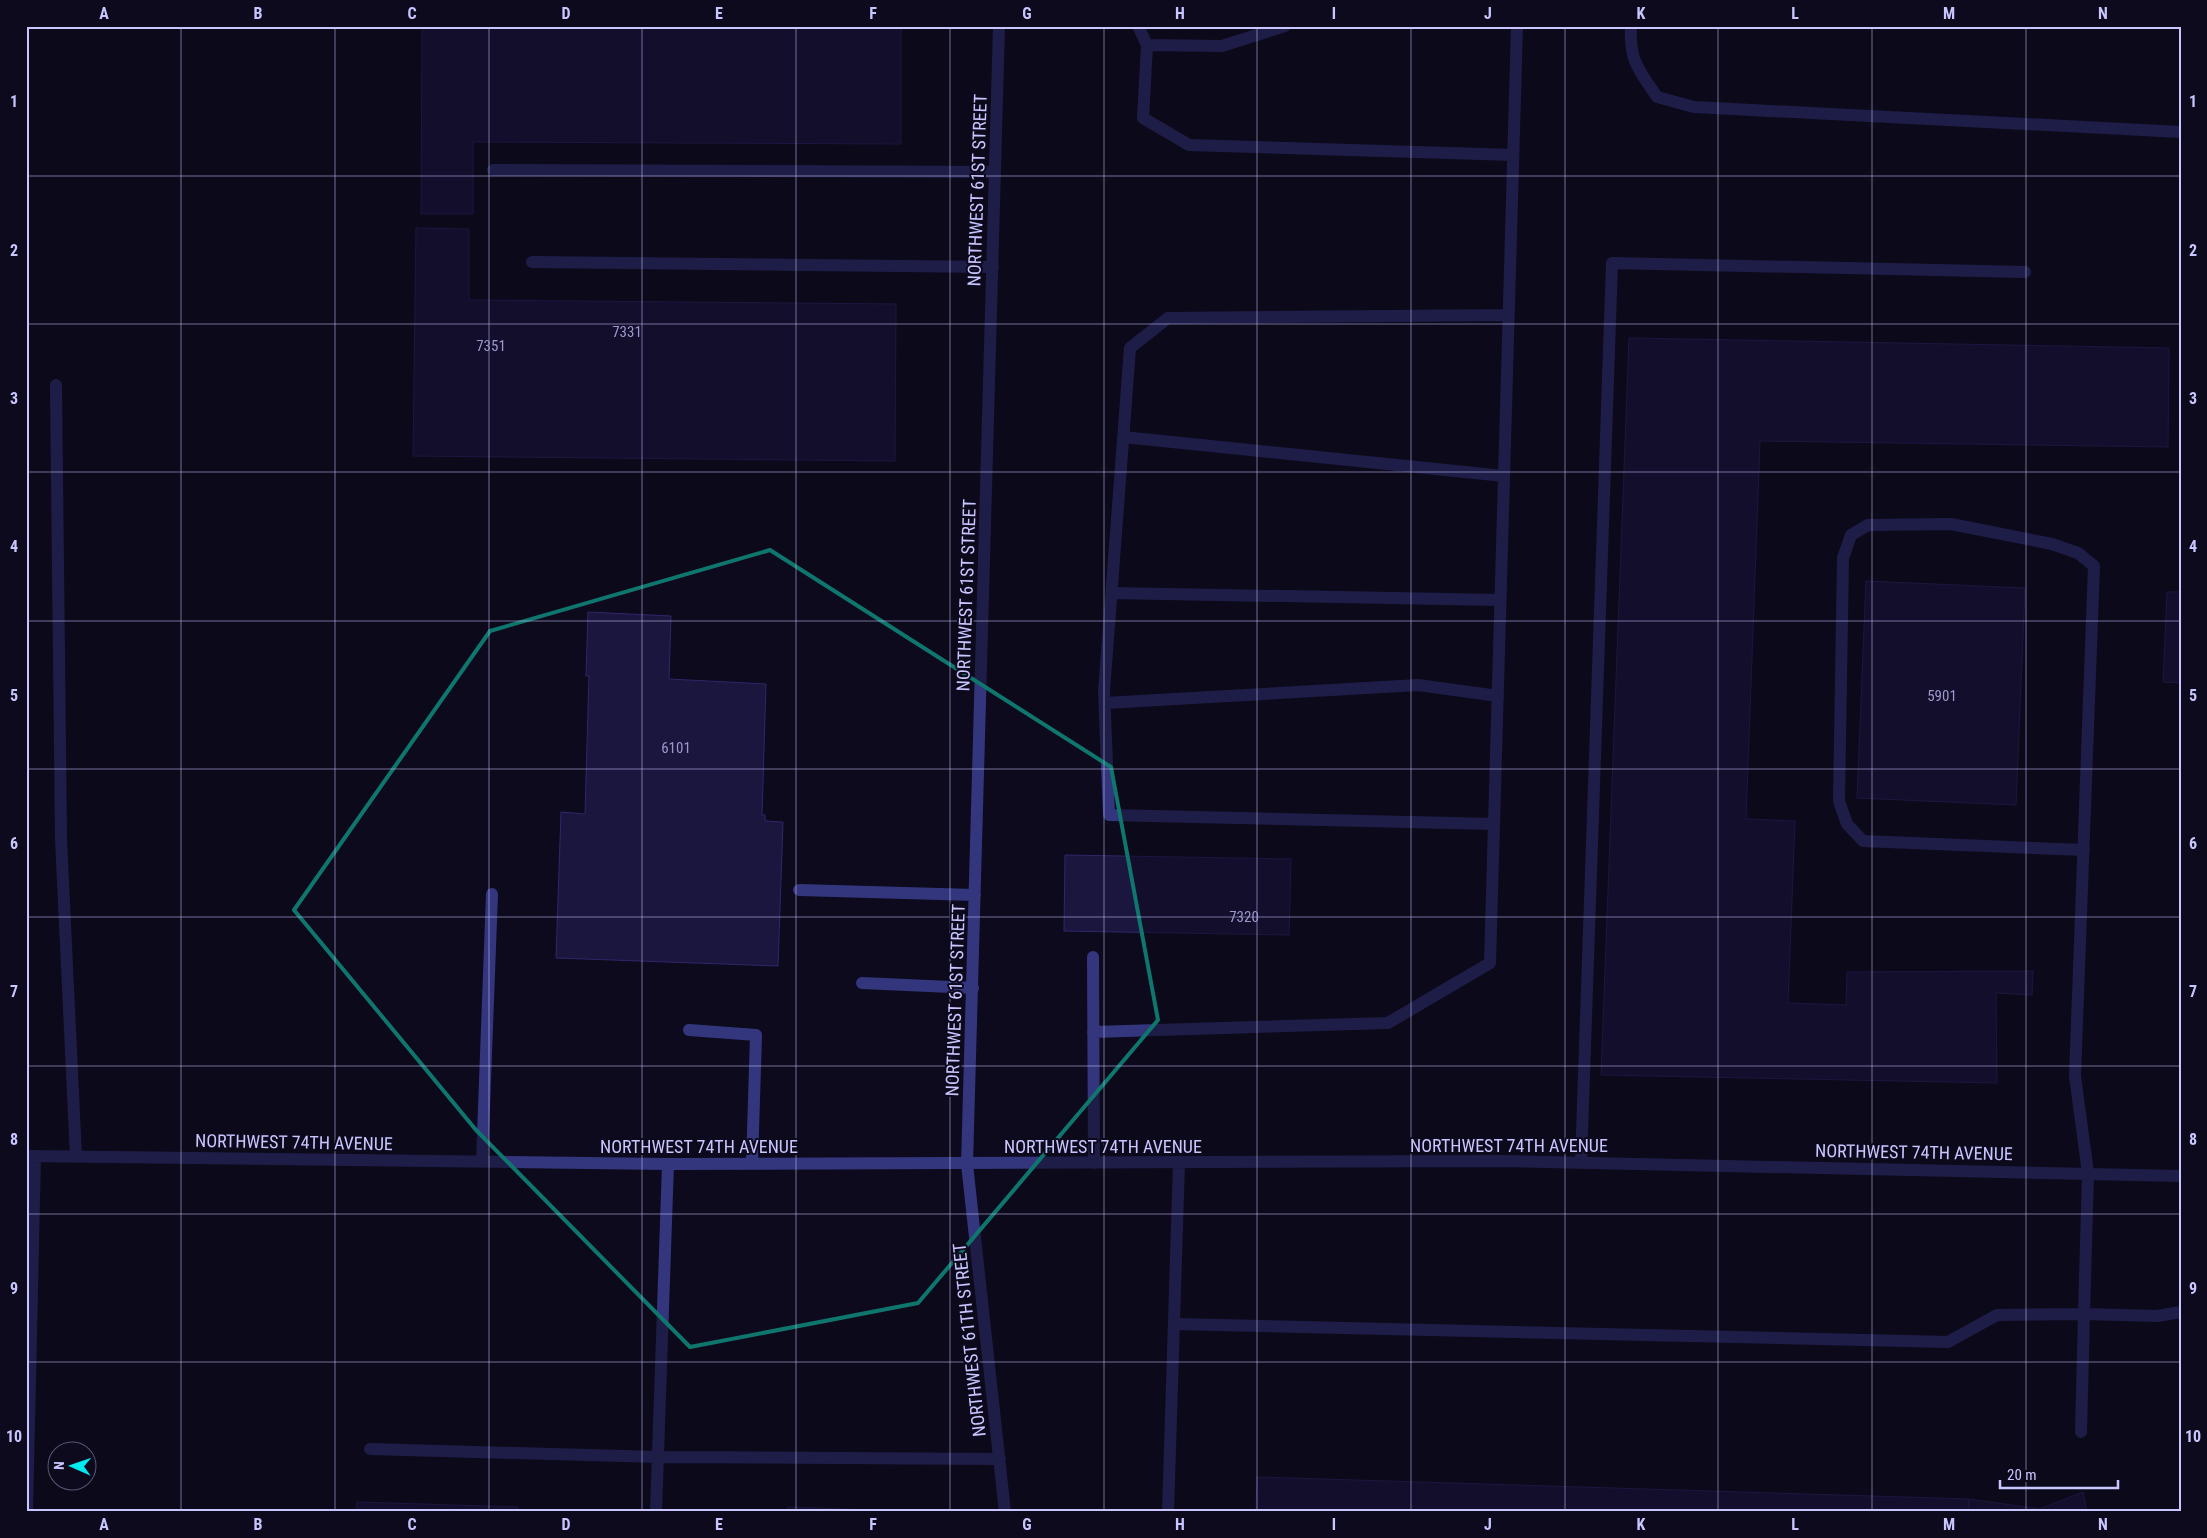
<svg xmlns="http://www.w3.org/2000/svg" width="2207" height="1538" viewBox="0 0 2207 1538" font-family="'Roboto Condensed',sans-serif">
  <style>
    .building { fill: #1b163e; stroke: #2f276b }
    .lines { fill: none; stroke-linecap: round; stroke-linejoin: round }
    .minor { stroke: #33367d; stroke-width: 12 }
    .marked { fill: none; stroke: #0f766e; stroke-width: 4; stroke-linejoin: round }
    .grid { fill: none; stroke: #c8c5ff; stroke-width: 1; stroke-opacity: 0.55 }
    .labels { text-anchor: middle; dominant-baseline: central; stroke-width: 4; stroke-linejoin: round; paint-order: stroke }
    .number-label { font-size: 15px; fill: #9d99cf }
    .street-label { font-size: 18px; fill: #c8c5ff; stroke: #0c0a1c }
    .neatline { fill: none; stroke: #c8c5ff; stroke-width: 2 }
    .grid-label { font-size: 16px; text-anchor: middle; font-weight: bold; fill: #c8c5ff }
  </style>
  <rect width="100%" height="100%" fill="#0c0a1c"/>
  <path class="building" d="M422,26H901V144L473,142V214H421Z
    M416,228L469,229V300L896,304L895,461L413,456Z
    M1629,338L2169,348L2168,447L1760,441L1746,819L1795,821L1788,1003L1846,1005L1847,972L2033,971L2032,995L1996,993L1997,1083L1601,1075Z
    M1866,581L2025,588L2016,805L1857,798Z
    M2167,592H2181V683L2163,682Z
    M588,612L671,616L669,679L766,684L762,815H765V821L783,822L778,966L556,958L561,812L585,814L589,676H586Z
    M1065,855L1291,859L1289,935L1064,931Z
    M1257,1477L1969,1499L1968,1512H1256Z
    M2083,1492L2087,1512H1968L1969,1499L2040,1509Z
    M357,1502L518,1507L517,1512H356Z
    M788,1507L926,1512H787Z"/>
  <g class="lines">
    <path class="minor" d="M999,26L967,1164L1005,1512
      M1138,26L1147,45L1143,118L1189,145L1513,155
      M1631,26C1629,61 1639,70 1657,97L1694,107L2181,132
      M1147,45L1222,46L1285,26
      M493,170L995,172
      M532,262L993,267
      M56,385L61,839L76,1157
      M1123,437L1504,476
      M1112,593L1500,600
      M1105,703L1418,685L1498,696
      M1494,824L1109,815L1104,691L1130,348L1168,318L1508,315
      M2084,850L1863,841L1847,824L1839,801L1843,558L1851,535L1868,525L1951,524L2052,544L2078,553L2094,566L2075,1076L2088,1173L2084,1314L2157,1316L2181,1312
      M799,890L975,895
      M1093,957L1094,1163
      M862,983L973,988
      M689,1030L756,1035L752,1164
      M1093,1032L1388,1023L1490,963L1517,26
      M26,1156L668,1164L1503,1161L2181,1176
      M482,1161L492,894
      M1581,1162L1612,263L2025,272
      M1174,1324L1948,1342L1997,1315L2084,1314L2081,1432
      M370,1449L658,1457L1000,1459
      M27,1512L35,1156
      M656,1512L668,1164
      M1168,1512L1179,1163"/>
  </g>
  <path d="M0 0H2207V1538H0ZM770,550L1111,767L1158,1020L918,1303L690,1347L476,1130L294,910L490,631Z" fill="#0c0a1c" fill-opacity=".55" fill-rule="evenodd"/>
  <path class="marked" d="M770,550L1111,767L1158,1020L918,1303L690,1347L476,1130L294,910L490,631Z"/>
  <path class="grid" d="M181,26V1512M335,26V1512M489,26V1512M642,26V1512M796,26V1512M950,26V1512M1104,26V1512M1257,26V1512M1411,26V1512M1565,26V1512M1718,26V1512M1872,26V1512M2026,26V1512M26,176H2181M26,324H2181M26,472H2181M26,621H2181M26,769H2181M26,917H2181M26,1066H2181M26,1214H2181M26,1362H2181"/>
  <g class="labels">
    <g class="number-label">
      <text x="627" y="332">7331</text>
      <text x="491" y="346">7351</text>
      <text x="1942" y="696">5901</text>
      <text x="676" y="748">6101</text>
      <text x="1244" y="917">7320</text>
    </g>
    <g class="street-label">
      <text transform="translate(977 190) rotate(-88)">NORTHWEST 61ST STREET</text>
      <text transform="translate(966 595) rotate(-88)">NORTHWEST 61ST STREET</text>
      <text transform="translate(955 1000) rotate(-88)">NORTHWEST 61ST STREET</text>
      <text transform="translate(294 1142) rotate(1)">NORTHWEST 74TH AVENUE</text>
      <text x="1509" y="1145">NORTHWEST 74TH AVENUE</text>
      <text x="699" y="1146">NORTHWEST 74TH AVENUE</text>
      <text x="1103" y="1146">NORTHWEST 74TH AVENUE</text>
      <text transform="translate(1914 1152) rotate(1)">NORTHWEST 74TH AVENUE</text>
      <text transform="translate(969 1340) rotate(-96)">NORTHWEST 61TH STREET</text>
    </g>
  </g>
  <rect width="2207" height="1538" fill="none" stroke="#0c0a1c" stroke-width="55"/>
  <g transform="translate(72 1466) rotate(272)"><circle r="24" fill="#0c0a1c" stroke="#575577"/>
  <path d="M0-4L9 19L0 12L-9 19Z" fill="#00eaf0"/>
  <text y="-8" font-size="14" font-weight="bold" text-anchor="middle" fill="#c8c5ff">N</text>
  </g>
  <path d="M2000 1480v8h118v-8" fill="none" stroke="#c8c5ff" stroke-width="2.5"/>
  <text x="2007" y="1480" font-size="15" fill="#c8c5ff" stroke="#0c0a1c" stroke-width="4" paint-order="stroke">20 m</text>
  <rect x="28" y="28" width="2152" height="1482" class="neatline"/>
  <g class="grid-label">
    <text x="104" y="19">A</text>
    <text x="258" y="19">B</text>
    <text x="412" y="19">C</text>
    <text x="566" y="19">D</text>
    <text x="719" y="19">E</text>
    <text x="873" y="19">F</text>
    <text x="1027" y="19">G</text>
    <text x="1180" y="19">H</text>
    <text x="1334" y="19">I</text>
    <text x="1488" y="19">J</text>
    <text x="1641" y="19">K</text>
    <text x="1795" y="19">L</text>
    <text x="1949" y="19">M</text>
    <text x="2103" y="19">N</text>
    <text x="14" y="107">1</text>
    <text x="2193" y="107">1</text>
    <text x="14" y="256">2</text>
    <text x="2193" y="256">2</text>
    <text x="14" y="404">3</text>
    <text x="2193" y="404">3</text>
    <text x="14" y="552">4</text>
    <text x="2193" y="552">4</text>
    <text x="14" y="701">5</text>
    <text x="2193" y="701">5</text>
    <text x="14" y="849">6</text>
    <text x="2193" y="849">6</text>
    <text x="14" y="997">7</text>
    <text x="2193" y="997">7</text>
    <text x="14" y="1145">8</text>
    <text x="2193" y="1145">8</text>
    <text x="14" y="1294">9</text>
    <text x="2193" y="1294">9</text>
    <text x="14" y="1442">10</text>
    <text x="2193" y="1442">10</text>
    <text x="104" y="1530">A</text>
    <text x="258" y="1530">B</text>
    <text x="412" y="1530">C</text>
    <text x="566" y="1530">D</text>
    <text x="719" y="1530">E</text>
    <text x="873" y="1530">F</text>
    <text x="1027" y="1530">G</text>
    <text x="1180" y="1530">H</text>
    <text x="1334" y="1530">I</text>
    <text x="1488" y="1530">J</text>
    <text x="1641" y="1530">K</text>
    <text x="1795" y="1530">L</text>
    <text x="1949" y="1530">M</text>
    <text x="2103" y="1530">N</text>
  </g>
</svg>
